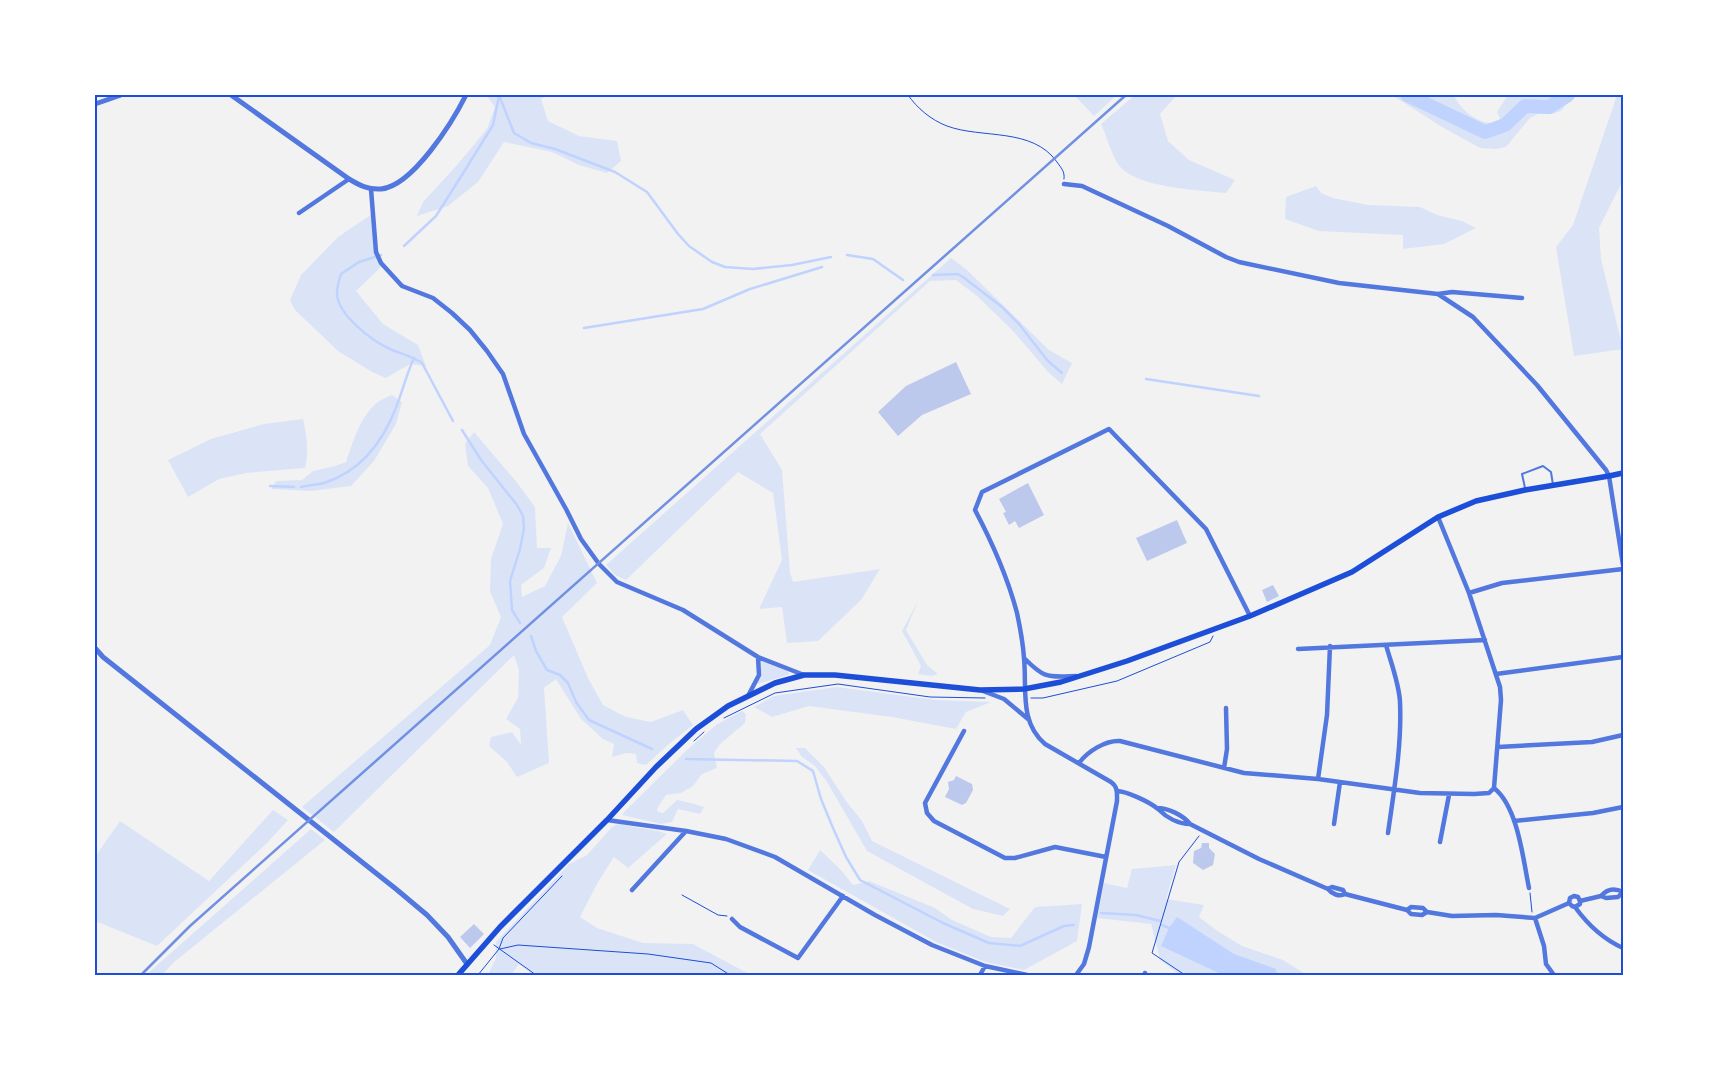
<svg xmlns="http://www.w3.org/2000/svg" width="1718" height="1070" viewBox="0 0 1718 1070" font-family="'Asap Condensed',sans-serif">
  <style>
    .green { fill: #dbe4f7 }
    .water { fill: #bfd3fe }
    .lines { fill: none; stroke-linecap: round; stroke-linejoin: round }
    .stream { stroke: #bfd3fe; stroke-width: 2.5 }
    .river { stroke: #bfd3fe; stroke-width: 14 }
    .building { fill: #bdc9ec }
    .path { stroke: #1d4ed8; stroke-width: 1 }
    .service { stroke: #5277de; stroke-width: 2 }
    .minor { stroke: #5277de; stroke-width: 4.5 }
    .tertiary { stroke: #5277de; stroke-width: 5 }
    .secondary { stroke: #1d4ed8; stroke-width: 5.5 }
    .rail { stroke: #7290e2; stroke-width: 2.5 }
    .neatline { fill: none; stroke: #1d4ed8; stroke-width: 2 }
  </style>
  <rect width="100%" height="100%" fill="#f2f2f2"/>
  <path class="green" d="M486,95H548L541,99L548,121L579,136L617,141L621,161L607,173L579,165L552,152L504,142L478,182L448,206L417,216L423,202L457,165L487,129L495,107Z
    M1074,95H1117L1094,116Z
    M1135,95H1177L1160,114L1168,141L1189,160L1235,180L1226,193C1198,190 1134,188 1118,164C1111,153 1107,137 1101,124Z
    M1392,95L1454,96C1462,111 1479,125 1497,123L1500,118L1497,112L1508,95H1573L1561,111L1552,114H1538L1530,118L1506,147L1496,149L1480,148L1442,127Z
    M1617,95H1623V180L1599,228L1601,259L1623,349L1574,356L1556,247L1573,225Z
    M1316,186L1321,193L1333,198L1368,205L1420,207L1437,215L1462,221L1476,228L1444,244L1403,249V235L1319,231L1285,219L1286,197Z
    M372,214L374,251L381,267L356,291L383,324L418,345L426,366L410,364L386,378L372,372L338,351L295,310L290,300L301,275L338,237Z
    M951,258L967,270L1049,350L1072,363L1062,384L1048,372L1013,331L977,296L956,280L930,281L760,434L782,470L790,572L793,582L880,569L861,600L818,641L787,643L782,607L759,609L782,560L773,493L738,472L626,580L615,575L606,565Z
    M392,395L402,402L396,424L374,461L351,486L311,491L271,489L276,481L302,480L313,471L335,466L346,462C353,442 360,416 378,402C382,399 387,397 392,395Z
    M303,419C307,436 309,451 305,468L246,473L219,479L188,497L168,460L211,439L264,424Z
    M474,432L515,480L535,507L537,548H551L544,568L521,585L522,597L545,586L561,556L568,523L597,583L562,617L588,678L603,705L626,717L651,722L683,710L693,725L669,744L646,765L637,763L636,754L626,753L612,757L614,744L603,739L581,719L556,679L544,688L549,763L517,777L507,762L489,746L491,737L512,732L521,745L520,729L506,719L518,698L519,670L514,655L334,832L302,807L490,645L501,617L490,591L491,559L503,524L488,488L468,466L465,444Z
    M918,601L906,630L927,665L938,674L932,676L918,674L921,666L902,631Z
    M760,660L786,670L789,673L788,675L754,685L761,674Z
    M837,687L936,700L991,702L966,712L956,729L892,717L809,706L772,717L754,707L774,696Z
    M742,711L746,714L745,723L720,744L714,753L717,768L702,774L693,786L681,793L666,795L657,809L658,812L663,813L677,800L691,803L704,807L700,814L678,809L672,822L661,824L622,815L625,811L688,749L716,725Z
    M796,748H805L824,767L846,801L862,821L872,841L1010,909L1003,916L973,909L867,851L827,782L815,766L802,757Z
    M273,810L288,820L266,844L157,946L95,921V857L120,821L209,881Z
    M618,824L658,831L667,834L628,868L614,857L598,882L580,917L597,928L643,943L693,944L751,975H533L519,964L511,975H488L496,958V942L569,864L587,855L612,827Z
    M311,829L325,840L173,963L162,975H146Z
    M820,850L841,870L853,885L869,881L935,908L952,920L991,937L1011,938L1035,907L1082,904L1077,941L1024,970L985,962L936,942L808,870Z
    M1176,865L1166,899L1204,905L1199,917L1216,930L1242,946L1283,960L1307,975H1180L1160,960L1151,924L1097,918L1104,883L1127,888L1132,869Z"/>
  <path class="water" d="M1177,917L1234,954L1276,969L1277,975H1223L1161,946L1169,928Z"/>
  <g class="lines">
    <path class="stream" d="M499,95L514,133L531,143L555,149L615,172L647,192L678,234L689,246L712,262L725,267L753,269L792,265L831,257
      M404,246L436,216L462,175L493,125L499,96
      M381,255L359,262L341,274C339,280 337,287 337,294C338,315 372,341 390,349C401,354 412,356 422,363L453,421
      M847,255L873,259L903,280
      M933,275L958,274L963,277L1002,307L1019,324L1047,360L1062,373
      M584,328L703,309L750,289L822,267
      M1146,379L1259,396
      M462,430L481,460L517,505L523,516L524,528L520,549L510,581L512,610L520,623
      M270,486L294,487
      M301,487C309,485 317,485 324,483C362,471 384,440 397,405C403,389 407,373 414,358
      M531,636L536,651L547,670L560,675L568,683L576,702L589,720L652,749
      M686,759L797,761L813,771L821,799L833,828L846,857L860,880L943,923L989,943L1020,946L1064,926L1074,925
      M1101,913L1136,915L1160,921
      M1162,925L1169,928"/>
    <path class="river" d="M1407,95L1485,132L1505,125L1525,106L1549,107L1568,95"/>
  </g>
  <path class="building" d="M956,362L971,394L922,415L898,436L878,412L906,386Z
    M1028,483L1044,515L1019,528L1015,521L1009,525L1003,513L1006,512L999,499Z
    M1177,520L1187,543L1147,561L1136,538Z
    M1273,585L1279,596L1267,602L1262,590Z
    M956,776L972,784L973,790L966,803L962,805L945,797L949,789L948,782L954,780Z
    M1202,843H1209V848L1215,854L1213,865L1203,870L1193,863L1194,851L1201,848Z
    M474,924L484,934L470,948L460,937Z"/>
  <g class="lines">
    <path class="path" d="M908,95C917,108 931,120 947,126C982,139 1032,127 1057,162C1061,168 1065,171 1064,179
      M1031,698H1043L1117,681L1210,642L1213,636
      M724,718L775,693L838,684L930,697L985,698
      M694,741L704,732
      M1530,893L1532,912
      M682,895L718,915L727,916
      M494,945L536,975
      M500,949L518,945L648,954L711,963L730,975
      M478,975L499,949L503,938L562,876
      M1185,975L1152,953L1179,862L1199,836"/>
    <path class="service" d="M1525,488L1522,474L1543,466L1551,472L1553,485"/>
    <path class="minor" d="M1064,184L1082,186L1168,226L1226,257L1239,262L1339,283L1438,294L1473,317L1537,385L1606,470L1609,476L1623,565
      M371,189L376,252L381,263L402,286L433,298L452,313L470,330L487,351L503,374L524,434L566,509L581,539L599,564L617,582L683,610L758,657L804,675
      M299,213L349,179
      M1438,294L1452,292L1522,298
      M1438,517L1469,593L1500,687L1501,700L1494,788
      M1469,593L1502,583L1623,569
      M1386,645C1391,663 1399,683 1400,702C1402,745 1394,790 1388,833
      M1298,649L1485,640
      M1024,658C1045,679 1047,677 1076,676
      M1496,674L1623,657
      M983,691L1004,699L1028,719
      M748,696L759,675L758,657
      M964,731L925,803L927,813L934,821L1005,858H1015L1055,847L1106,857
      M1498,747L1592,742L1623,735
      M1079,763C1088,751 1106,740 1120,741L1244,773L1318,779L1420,793L1474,794L1489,793L1494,788
      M1224,768L1227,749L1226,708
      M1318,779L1327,715L1330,646
      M1494,788C1518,807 1523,859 1529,888
      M1117,791C1126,791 1150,802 1158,809C1166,817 1178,824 1190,824L1259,859L1328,889C1332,894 1339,897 1345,894L1407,910L1411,914L1422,915L1427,912L1452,916L1496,915L1535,918L1569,903L1572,906L1575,907C1588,925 1603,939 1623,948
      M1157,808C1168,808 1183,815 1190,824
      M607,820L686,831L726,839L775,857L875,915L932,945L985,966L1027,975
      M1514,821L1593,813L1623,807
      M1334,824L1340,782
      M1440,842L1449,795
      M1328,889L1332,887L1343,890L1345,894
      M632,890L686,831
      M1601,896C1607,889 1615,888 1623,892
      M1569,903L1570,898L1574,896L1578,897L1580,901
      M1575,907L1580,904V901L1601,896L1606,898L1618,897L1623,892
      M1407,910L1411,907L1423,908L1427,912
      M1535,918L1544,946L1546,964L1554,975
      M732,919L740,927L798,958L843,896
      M980,975L985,966
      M1076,975L1084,964L1089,947L1117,801C1117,793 1118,787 1111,782L1045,744C1019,722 1027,689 1024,658C1023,643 1020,627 1017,613C1007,575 993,544 975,510L982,492L1109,429L1206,529L1250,616
      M1144,975L1145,973"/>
    <path class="tertiary" d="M231,95L349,179C359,185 368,190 381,189C413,186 453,121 466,95
      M95,104L121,95
      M95,648L103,657L396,889L427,915L448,937L467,964"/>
    <path class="secondary" d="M458,975L500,927L607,820L656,767L696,729L728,706L775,683L804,675H835L980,690L1024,689L1061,682L1127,661L1250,616L1285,601L1352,572L1438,517L1476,501L1525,490L1609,476L1623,473"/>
    <path class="rail" d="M141,975L190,926L1126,95"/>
  </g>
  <rect width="1718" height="1070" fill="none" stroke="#ffffff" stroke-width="192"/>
  <rect x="96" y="96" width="1526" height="878" class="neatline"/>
</svg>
